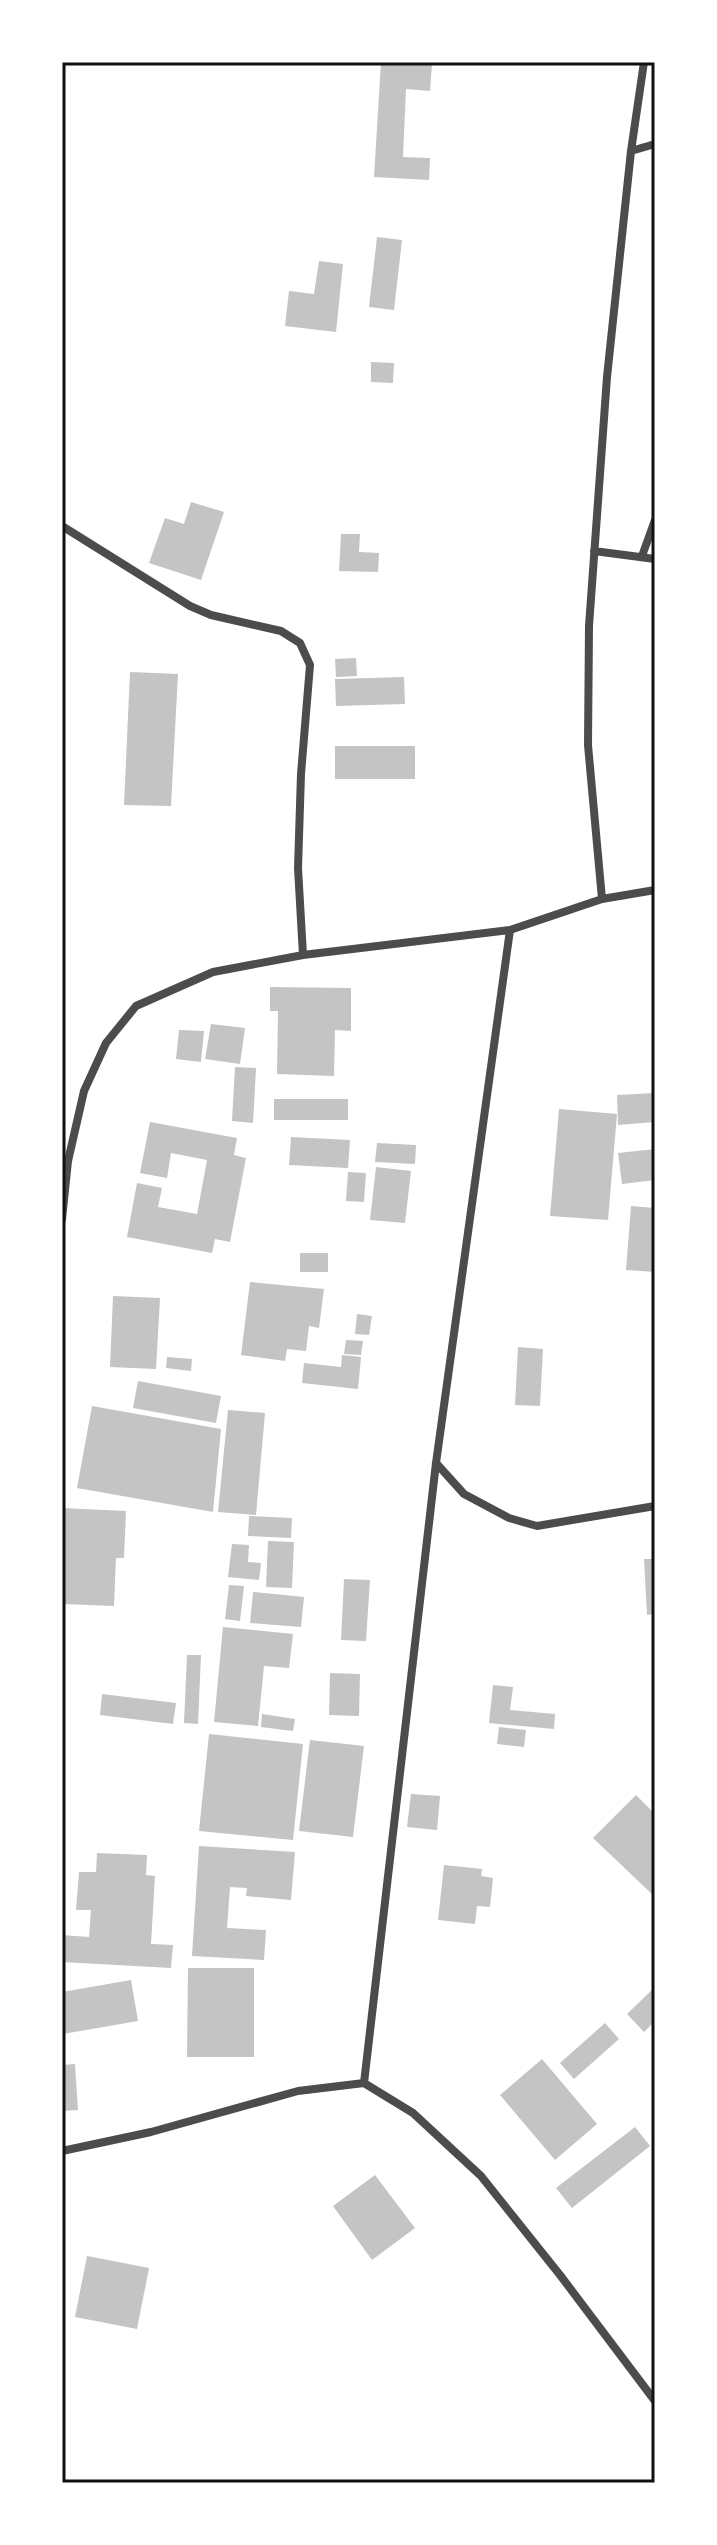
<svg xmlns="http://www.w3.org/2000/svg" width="717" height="2545" viewBox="0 0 717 2545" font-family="'Alegreya Sans',sans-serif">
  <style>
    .building { fill: #c4c4c4 }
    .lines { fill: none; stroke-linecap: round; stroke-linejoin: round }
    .minor { stroke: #4c4c4c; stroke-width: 8 }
    .neatline { fill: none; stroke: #111; stroke-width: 3 }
  </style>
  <rect width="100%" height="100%" fill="#fff"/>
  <path class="building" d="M381,62L432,64L430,91L406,89L403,157L430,158L429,180L374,177Z
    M377,237L402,240L394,310L369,307Z
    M319,261L343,264L336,332L285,326L289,291L314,294Z
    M371,362L394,363L393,383L371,382Z
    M191,502L224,512L201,580L149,563L165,518L184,524Z
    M341,534H360L359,552L379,553L378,572L339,571Z
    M356,658L357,676L336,677L335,659Z
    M130,672L178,674L171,806L124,805Z
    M404,677L405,704L336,706L335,679Z
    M335,746H415V779H335Z
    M270,987L351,988V1031L335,1030L334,1076L277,1074L278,1011H270Z
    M211,1024L245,1028L240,1064L205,1059Z
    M179,1030L204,1031L201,1062L176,1059Z
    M235,1067L256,1068L253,1123L232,1121Z
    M655,1093V1122L618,1125L617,1095Z
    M274,1099H348V1120H274Z
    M559,1109L617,1114L608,1220L550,1216Z
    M150,1122L237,1138L234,1155L246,1158L230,1242L215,1239L212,1253L127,1237L137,1183L162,1188L158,1207L197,1214L207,1160L171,1153L167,1178L140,1173Z
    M291,1137L350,1140L348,1168L289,1165Z
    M377,1143L416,1145L415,1164L375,1162Z
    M655,1149V1180L622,1184L618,1153Z
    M376,1167L411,1171L405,1223L370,1220Z
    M348,1172L366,1173L364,1202L346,1201Z
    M631,1206L655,1208V1272L626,1270Z
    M300,1253H328V1272H300Z
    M250,1282L324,1289L319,1328L309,1326L306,1351L287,1349L285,1361L241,1355Z
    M113,1296L160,1298L156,1369L110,1367Z
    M357,1314L372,1316L369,1335L355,1334Z
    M346,1340L363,1341L361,1355L344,1354Z
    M518,1347L543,1349L540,1406L515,1405Z
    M342,1355L361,1357L358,1389L302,1383L304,1363L341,1367Z
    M167,1357L192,1359L191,1371L166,1368Z
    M138,1381L221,1396L216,1423L133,1408Z
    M92,1406L221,1429L213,1512L77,1488Z
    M228,1410L265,1413L256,1515L218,1512Z
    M62,1508L126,1511L124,1558H116L114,1606L62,1604Z
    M249,1516L292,1518L291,1538L248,1536Z
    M268,1541L294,1542L292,1588L266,1587Z
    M232,1544L249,1545L248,1562L261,1563L259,1580L228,1577Z
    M644,1559H655V1614L647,1615Z
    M344,1579L370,1580L366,1641L341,1640Z
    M229,1585L244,1586L240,1621L225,1619Z
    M253,1592L304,1597L301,1627L250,1623Z
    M223,1627L293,1634L289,1668L264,1666L258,1726L214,1722Z
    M187,1655H201L198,1724L184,1723Z
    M330,1673L360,1674L359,1716L329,1715Z
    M493,1685L513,1687L510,1710L555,1714L554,1729L489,1723Z
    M102,1694L176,1703L173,1724L100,1715Z
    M262,1714L295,1719L293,1731L261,1727Z
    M499,1727L526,1730L524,1747L497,1744Z
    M209,1734L303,1744L293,1840L199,1831Z
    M310,1740L364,1746L353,1837L299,1831Z
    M411,1794L440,1796L437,1830L407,1827Z
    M636,1795L655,1814V1897L593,1838Z
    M199,1846L295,1852L291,1900L246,1896L247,1888L230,1887L227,1928L266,1930L264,1960L192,1956Z
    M97,1853L147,1855L146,1875L155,1876L151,1944L173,1945L171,1968L62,1962V1935L89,1937L91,1910H76L79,1872H96Z
    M444,1865L482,1869L481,1876L493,1878L490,1907L477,1906L475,1924L438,1920Z
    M188,1968H254V2057H187Z
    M131,1980L138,2021L63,2034L62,1992Z
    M655,1987V2021L644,2032L627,2014Z
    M605,2023L619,2039L574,2079L560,2063Z
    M542,2059L597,2124L555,2160L500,2095Z
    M75,2064L78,2110L62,2111V2065Z
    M635,2127L650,2146L572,2208L556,2188Z
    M375,2175L415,2228L372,2260L333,2206Z
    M87,2256L149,2268L137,2329L75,2317Z"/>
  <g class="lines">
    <path class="minor" d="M631,151L655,144
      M62,526L190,606L211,615L281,631L300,643L310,665L301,774L298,868L303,955L213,972L136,1006L106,1043L84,1091L68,1161L62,1219
      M594,551L655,559
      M642,556L655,520
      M602,899L588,745L589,626L607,377L631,151L644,62
      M303,955L510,930L602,899L655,890
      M436,1463L464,1494L509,1518L537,1526L655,1506
      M364,2083L436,1463L510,930
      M62,2151L151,2132L298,2091L364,2083L413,2113L481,2176L560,2275L655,2401"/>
  </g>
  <rect width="717" height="2545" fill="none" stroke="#ffffff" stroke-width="128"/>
  <rect x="64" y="64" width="589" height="2417" class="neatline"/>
</svg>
